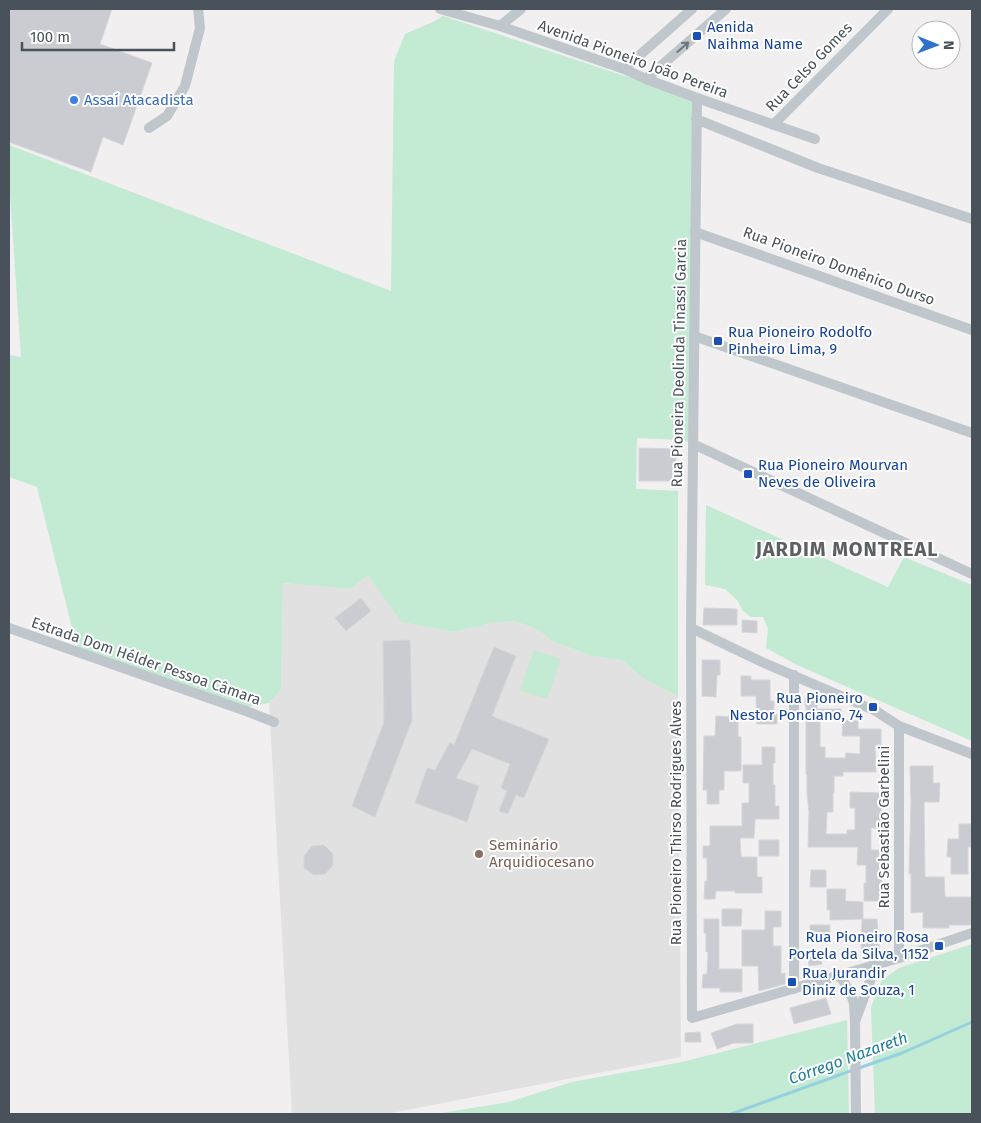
<svg xmlns="http://www.w3.org/2000/svg" width="981" height="1123" viewBox="0 0 981 1123" font-family="'Fira Sans',sans-serif">
  <style>
    .education { fill: #e2e1e1 }
    .green { fill: #c3ead2 }
    .lines { fill: none; stroke-linecap: round; stroke-linejoin: round }
    .stream { stroke: #95d1e1; stroke-width: 3 }
    .building { fill: #caccd1; stroke: #d4d6da }
    .minor { stroke: #bfc6cc; stroke-width: 10 }
    .oneway { stroke: #6c757c }
    .transit-dot { fill: #1a4fb4; stroke: #fff; stroke-width: 2 }
    .shop-dot { fill: #3f7fe0; stroke: #fff; stroke-width: 2 }
    .education-dot { fill: #8d6e63; stroke: #fff; stroke-width: 2 }
    .labels { text-anchor: middle; dominant-baseline: central; stroke-width: 4; stroke-linejoin: round; paint-order: stroke }
    .transit-label { font-size: 15px; fill: #164399; stroke: #fff; text-anchor: start }
    .street-label { font-size: 15px; fill: #49525a; stroke: #fff }
    .shop-label { font-size: 15px; fill: #366cbe; stroke: #fff; text-anchor: start }
    .education-label { font-size: 15px; fill: #785e54; stroke: #fff; text-anchor: start }
    .water-label { font-size: 16px; font-style: italic; fill: #1d7f99; stroke: #fff }
    .district-label { font-size: 20px; font-weight: bold; letter-spacing: 1px; fill: #5d6063; stroke: #fff }
  </style>
  <rect width="100%" height="100%" fill="#f1efef"/>
  <path class="education" d="M368,576L403,622L453,632L492,623L514,621L537,629L552,641L592,656L622,660L644,679L678,696L681,1057L386,1114H292L269,703L281,690L283,583L350,589Z"/>
  <path class="green" d="M443,16L698,100L693,444L683,440L637,438L636,489L678,491V696L644,679L622,660L592,656L552,641L537,629L514,621L492,623L453,632L402,622L368,576L350,589L283,583L281,690L269,703L247,707L77,648L37,487L9,477V355L21,357L9,179V145L391,291L394,61L405,34L435,21Z
    M706,505L888,587L904,557L972,585V741L797,665L766,648L768,629L763,617H751L743,611L737,600L725,589L705,585Z
    M534,650L561,659L547,699L520,690Z
    M972,944V1114H875L871,1007L882,980L899,968Z
    M847,1020L849,1114H435L509,1102L572,1082L682,1062Z"/>
  <g class="lines">
    <path class="stream" d="M859,1068L902,1053L972,1022
      M731,1114L853,1070"/>
  </g>
  <path class="building" d="M9,9H112L100,44L152,63L123,145L103,137L91,172L9,142Z
    M639,448L676,449V481H639Z
    M361,598L371,611L346,631L335,618Z
    M704,608L737,609V625H703Z
    M742,620L757,621V633L742,632Z
    M410,640L412,720L375,817L352,806L384,722L383,641Z
    M494,647L516,656L492,716L549,739L524,798L516,795L508,814L499,811L507,791L501,788L510,764L472,749L456,778L479,786L467,822L415,803L427,768L435,770L450,742L454,745Z
    M702,660H720V675H717L716,697L702,696Z
    M741,676H751V680H770V701H774V714H777V724H757L756,696H741Z
    M805,697H817V709H841V720H820V747H825V758H845L846,753L860,754V736H842L843,720L858,721V729H881V745H875L876,772H843V776H834V793H833V812H827L826,834H847V830H855V808H850V792L883,793L882,809H881V828H871V850H879V869H882L881,901H864V883H866V865H857L858,847H808L809,812L807,793V774H806V706H805Z
    M716,716L738,717V737H741V771H724V790H719V804H707V790H703L704,736H715Z
    M762,747H775V763H773V785H775V806H779V819H755L754,838H740L741,857H757V877H762V893H735V891H716L715,899H704L705,881H707V858H703V846H710V826H742V803H749V783H743V765H762Z
    M910,766H933V783H940L939,802H924L925,877H944L945,897H972V925H949V928H923V912L911,913V874H909L911,802Z
    M959,824H972V847H968V874H951V857H947L948,839H959Z
    M759,840H779V856H759Z
    M324,845L333,854V865L325,874L314,875L304,868V856L312,846Z
    M811,870H826V887H810Z
    M827,889H846L845,901L863,902V919H877L878,934L879,935V949H861L862,919L830,920V910H827Z
    M722,909H742L741,926H722Z
    M765,911H781V927H773V946H781V974L785,973V984L759,991L758,966H742V930H765Z
    M704,919H719V969H742V992H720V988H702L703,974H707L708,952H706V933H704Z
    M810,925H830V942H810Z
    M820,955L822,964L809,966L808,957Z
    M826,998L831,1014L794,1024L790,1008Z
    M737,1024H753V1043H734L717,1049L711,1033Z
    M700,1032L701,1042H685V1033Z"/>
  <g class="lines">
    <path class="minor" d="M440,9L500,26L624,69L646,79L697,98L815,139
      M500,26L521,9
      M624,69L692,9
      M646,79L726,9
      M697,98L691,628L692,1018L899,958L972,933
      M696,119L818,168L972,219
      M773,125L888,9
      M149,128L167,116L185,86L200,28L198,9
      M695,232L972,330
      M694,336L972,433
      M693,444L972,574
      M9,628L246,711L274,722
      M691,628L762,662L876,711L899,726L972,754
      M794,675V989
      M899,958V726
      M839,975L850,991L854,1004L855,1022L856,1114
      M856,1019L876,965"/>
  </g>
  <defs><path id="oneway-shaft" d="M-6 0H5M1.5-3L5.5 0L1.5 3" fill="none" stroke-width="1.6" stroke-linecap="round" stroke-linejoin="round" transform="scale(1.25)"/></defs>
  <use class="oneway" href="#oneway-shaft" transform="translate(683 47) rotate(-41)"/>
  <g class="transit-dot">
    <rect x="692" y="31" width="10" height="10" rx="2.5"/>
    <rect x="713" y="336" width="10" height="10" rx="2.5"/>
    <rect x="743" y="469" width="10" height="10" rx="2.5"/>
    <rect x="868" y="702" width="10" height="10" rx="2.5"/>
    <rect x="934" y="941" width="10" height="10" rx="2.5"/>
    <rect x="787" y="977" width="10" height="10" rx="2.5"/>
  </g>
  <circle class="shop-dot" cx="74" cy="100" r="5"/>
  <circle class="education-dot" cx="479" cy="854" r="5"/>
  <g class="labels">
    <g class="transit-label">
      <text x="707" y="27">Aenida<tspan x="707" dy="17">Naihma Name</tspan></text>
      <text x="728" y="332">Rua Pioneiro Rodolfo<tspan x="728" dy="17">Pinheiro Lima, 9</tspan></text>
      <text x="758" y="465">Rua Pioneiro Mourvan<tspan x="758" dy="17">Neves de Oliveira</tspan></text>
      <text x="863" y="698" text-anchor="end">Rua Pioneiro<tspan x="863" dy="17">Nestor Ponciano, 74</tspan></text>
      <text x="929" y="937" text-anchor="end">Rua Pioneiro Rosa<tspan x="929" dy="17">Portela da Silva, 1152</tspan></text>
      <text x="802" y="973">Rua Jurandir<tspan x="802" dy="17">Diniz de Souza, 1</tspan></text>
    </g>
    <g class="street-label">
      <text transform="translate(633 59) rotate(20)">Avenida Pioneiro João Pereira</text>
      <text transform="translate(809 67) rotate(-46)">Rua Celso Gomes</text>
      <text transform="translate(839 266) rotate(20)">Rua Pioneiro Domênico Durso</text>
      <text transform="translate(679 363) rotate(-89)">Rua Pioneira Deolinda Tinassi Garcia</text>
      <text transform="translate(146 661) rotate(19)">Estrada Dom Hélder Pessoa Câmara</text>
      <text transform="translate(676 823) rotate(-90)">Rua Pioneiro Thirso Rodrigues Alves</text>
      <text transform="translate(884 827) rotate(-90)">Rua Sebastião Garbelini</text>
    </g>
    <g class="shop-label">
      <text x="84" y="100">Assaí Atacadista</text>
    </g>
    <g class="education-label">
      <text x="489" y="845">Seminário<tspan x="489" dy="17">Arquidiocesano</tspan></text>
    </g>
    <g class="water-label">
      <text transform="translate(848 1058) rotate(-20)">Córrego Nazareth</text>
    </g>
    <g class="district-label">
      <text x="847" y="549">JARDIM MONTREAL</text>
    </g>
  </g>
  <rect width="981" height="1123" fill="none" stroke="#49525a" stroke-width="20"/>
  <g transform="translate(936 45) rotate(91)"><circle r="24" fill="#ffffff" stroke="#b6babd"/>
  <path d="M0-4L9 19L0 12L-9 19Z" fill="#2f72cc"/>
  <text y="-8" font-size="14" font-weight="bold" text-anchor="middle" fill="#49525a">N</text>
  </g>
  <path d="M22 42v8h152v-8" fill="none" stroke="#49525a" stroke-width="2.5"/>
  <text x="30" y="42" font-size="15" fill="#49525a" stroke="#ffffff" stroke-width="4" paint-order="stroke">100 m</text>
</svg>
